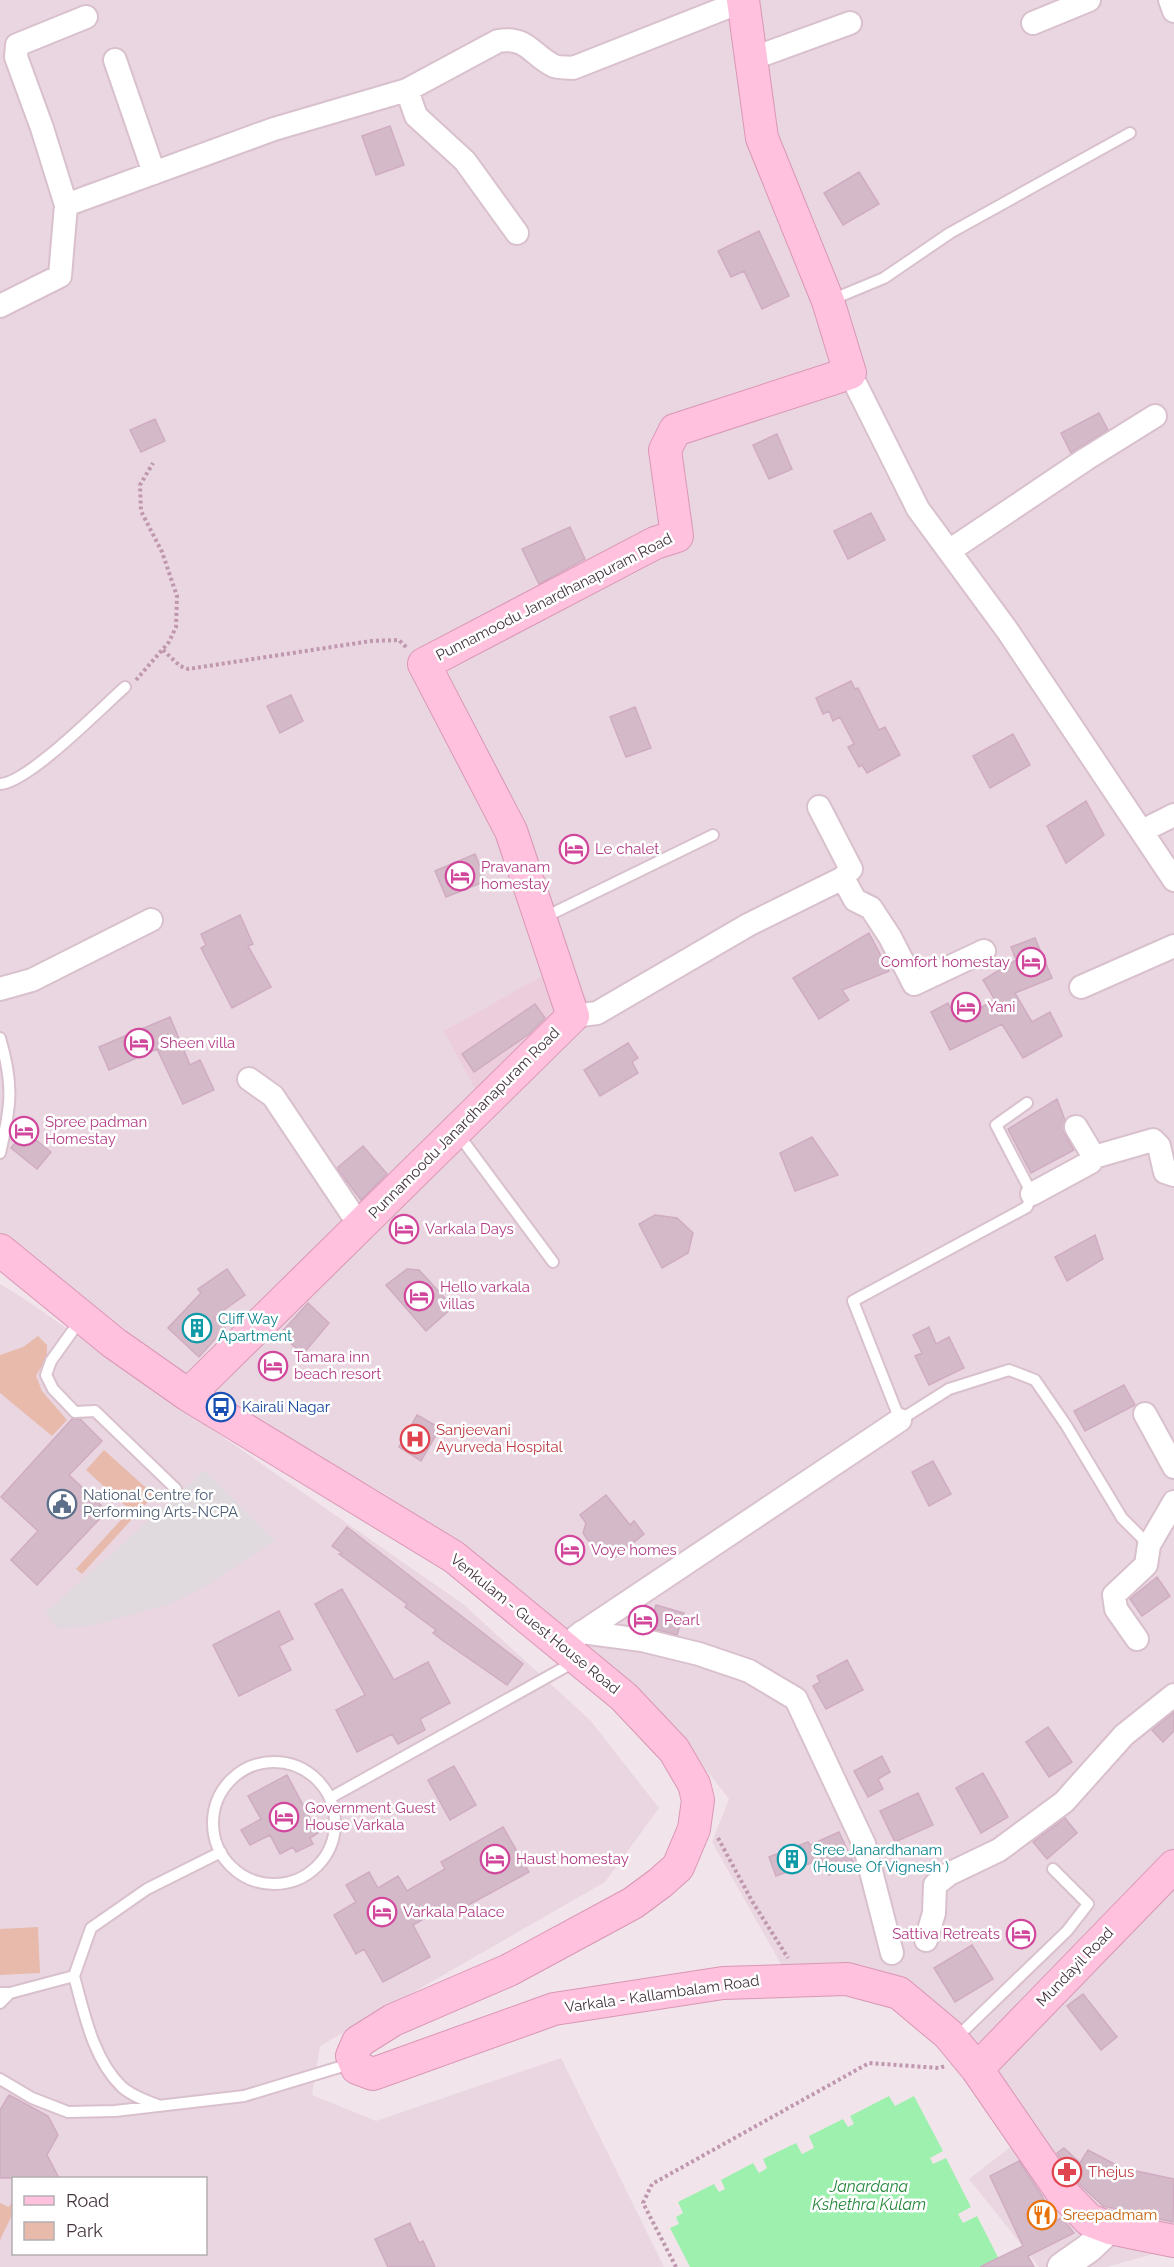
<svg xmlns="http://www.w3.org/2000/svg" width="1174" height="2267" viewBox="0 0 1174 2267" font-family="Raleway,sans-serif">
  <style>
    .residential { fill: #ead6e0; fill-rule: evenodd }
    .education { fill: #eccddc }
    .green { fill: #e7baac }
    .parking { fill: #e0d9dd }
    .water { fill: #9ef0af }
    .building { fill: #d4b9c9; stroke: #cfacc1; stroke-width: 1.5 }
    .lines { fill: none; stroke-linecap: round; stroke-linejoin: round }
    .service-casing { stroke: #d9c0cd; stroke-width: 14 }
    .minor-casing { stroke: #d9c0cd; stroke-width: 26 }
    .tertiary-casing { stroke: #d9c0cd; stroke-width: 32 }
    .secondary-casing { stroke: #d997b5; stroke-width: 34 }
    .path { stroke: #bf97ae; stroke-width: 4; stroke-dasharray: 3 3; stroke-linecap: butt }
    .service { stroke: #fff; stroke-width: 10 }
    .minor { stroke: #fff; stroke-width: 22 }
    .tertiary { stroke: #fff; stroke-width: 28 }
    .secondary { stroke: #ffc1dd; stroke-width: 32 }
    .labels { text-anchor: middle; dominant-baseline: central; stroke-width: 5; stroke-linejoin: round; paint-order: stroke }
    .street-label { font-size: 15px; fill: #44343e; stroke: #fff }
    .hotel-label { font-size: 15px; fill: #b23c85; stroke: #fff; text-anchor: start }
    .culture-label { font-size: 15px; fill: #0d838f; stroke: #fff; text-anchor: start }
    .transit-label { font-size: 15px; fill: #164399; stroke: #fff; text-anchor: start }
    .health-label { font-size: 15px; fill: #be3a42; stroke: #fff; text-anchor: start }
    .service-label { font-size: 15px; fill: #4e5e75; stroke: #fff; text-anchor: start }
    .food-label { font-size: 15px; fill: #c56008; stroke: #fff; text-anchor: start }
    .water-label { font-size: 16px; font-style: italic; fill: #25883b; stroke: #fff }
  </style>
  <rect width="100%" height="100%" fill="#f2e4eb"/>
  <path class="residential" d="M0,0H1174V2248L1107,2267H1039L969,2179L1027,2134L912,1989L782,1966L712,1842L729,1799L677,1732L603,1659L515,1588L445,1541L386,1495L200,1389L12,1240L0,1236Z
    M0,1284L23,1298L463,1604L590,1720L659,1808L605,1882L320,2046L312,2095L376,2121L561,2058L664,2267H0ZM14,2178H206V2254H14Z"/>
  <path class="education" d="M542,976L570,1017L482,1102L444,1031Z"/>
  <path class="green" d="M38,1336L47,1345V1357L36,1376L42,1391L67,1420L52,1436L0,1393V1355L23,1347Z
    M104,1450L154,1495L82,1574L76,1569L130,1510L86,1470Z
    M38,1927L40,1973L0,1975V1929Z
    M13,2200C14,2219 6,2224 0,2241V2203L9,2207Z"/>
  <path class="parking" d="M205,1470L275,1540L206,1586L173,1603L87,1627L58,1628L45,1613Z"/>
  <path class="water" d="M889,2096L895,2106L914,2096L943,2151L930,2158L933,2164L946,2158L971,2207L958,2214L963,2223L977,2216L1003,2267H690L670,2228L679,2224L676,2217L683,2213L678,2202L714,2184L719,2192L725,2189L721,2180L753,2163L759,2173L767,2168L763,2159L796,2143L802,2154L814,2148L809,2136L843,2119L848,2127L854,2124L850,2116Z"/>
  <path class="building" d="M390,126L404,165L376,175L362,136Z
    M859,172L879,204L843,225L824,193Z
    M759,231L789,296L762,309L744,271L731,277L718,251Z
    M1099,413L1108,430L1071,453L1061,433Z
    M155,419L165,441L141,452L130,430Z
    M777,434L792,469L769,479L753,445Z
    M871,513L885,540L848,559L834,531Z
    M570,527L585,559L539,584L522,549Z
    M851,681L855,689L858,688L879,730L885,727L900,755L867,773L862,765L859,767L848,747L854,744L840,717L833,721L829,711L823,714L816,698Z
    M291,695L303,721L280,733L267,706Z
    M635,707L651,748L626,757L610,717Z
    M1013,734L1030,765L990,788L973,756Z
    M1086,801L1104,835L1066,863L1047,826Z
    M475,854L486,881L446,897L435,871Z
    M240,915L253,944L248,946L271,987L232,1008L201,948L206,945L201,934Z
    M869,933L889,971L842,990L849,1000L819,1019L793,978Z
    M1035,938L1052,978L1015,993L1032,1022L1050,1012L1062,1036L1023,1058L1002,1024L950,1050L931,1012L948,1003L957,1020L995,1000L983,980L1016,960L1011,947Z
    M535,1004L545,1018L529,1034L474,1072L462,1054Z
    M170,1017L190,1065L200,1060L214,1090L183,1104L157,1049L109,1070L99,1047Z
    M628,1043L638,1058L632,1062L638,1073L600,1096L584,1070Z
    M1057,1099L1065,1120L1064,1133L1074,1150L1031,1173L1008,1129Z
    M25,1131L51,1152L37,1169L11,1148Z
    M812,1137L838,1175L795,1191L780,1153Z
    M363,1146L387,1174L361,1200L337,1168Z
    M655,1215L677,1218L693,1233L688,1253L662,1268L639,1224Z
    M1095,1235L1103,1259L1067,1281L1055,1257Z
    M227,1269L245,1295L214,1317L225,1328L199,1357L168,1328L201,1293L198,1289Z
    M407,1269L419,1270L453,1307L426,1331L386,1285Z
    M308,1303L329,1323L303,1354L280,1334Z
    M929,1327L936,1344L949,1337L964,1368L929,1385L915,1356L922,1353L913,1335Z
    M1124,1385L1135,1405L1085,1431L1074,1411Z
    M417,1415L440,1428L421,1461L399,1447Z
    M72,1419H80L102,1441L69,1475L107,1511L37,1585L11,1560L38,1531L1,1497Z
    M933,1461L951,1494L929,1506L912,1472Z
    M606,1495L630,1525L634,1521L644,1534L614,1558L602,1544L594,1546L587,1539L583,1533L586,1523L580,1515Z
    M347,1527L523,1664L507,1685L442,1640L433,1633L436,1630L405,1607L407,1604L339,1554L342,1553L332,1546Z
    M1157,1577L1170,1596L1142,1616L1130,1599Z
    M342,1589L394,1680L428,1662L450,1703L420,1719L425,1730L398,1744L392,1734L357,1752L336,1710L365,1695L315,1604Z
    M656,1605L684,1613L677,1635L650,1628Z
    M279,1611L293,1639L279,1646L291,1670L239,1696L213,1645Z
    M847,1660L863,1690L826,1709L813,1686L820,1682L817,1676Z
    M1174,1712V1731L1163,1742L1152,1730Z
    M1048,1727L1072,1762L1049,1777L1026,1742Z
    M882,1756L890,1772L878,1779L883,1789L868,1797L854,1771Z
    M454,1766L476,1805L450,1820L428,1780Z
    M983,1773L1008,1817L981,1833L956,1788Z
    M287,1775L318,1833L310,1838L313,1844L296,1852L293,1847L280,1854L270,1835L250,1845L241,1830L261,1819L248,1796Z
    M918,1793L933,1825L895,1842L880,1811Z
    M1065,1818L1077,1833L1047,1859L1033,1842Z
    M503,1827L529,1872L448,1916L443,1908L413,1925L430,1957L383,1982L364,1949L356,1954L334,1915L356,1902L346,1885L369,1872L378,1888L398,1876L407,1891L445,1869L441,1862Z
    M839,1832L854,1864L829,1875L822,1859L776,1876L769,1857L808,1842L810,1845Z
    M972,1945L993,1979L955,2002L934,1968Z
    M1083,1994L1117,2037L1101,2050L1067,2006Z
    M9,2095L48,2116L58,2135L47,2155L59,2178H0V2110Z
    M1064,2148L1080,2163L1088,2150L1122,2168L1174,2179L1173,2222L1103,2206L1075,2180L1057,2153Z
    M1019,2161L1042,2196L1055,2221L1062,2218L1074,2233L1028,2256L1034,2267H980L1023,2246L990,2176Z
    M410,2223L419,2243L423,2241L435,2267H388L375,2239Z"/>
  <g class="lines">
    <g class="service-casing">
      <path id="service" d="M831,300L884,278L950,233L1130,133
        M0,784C28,783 101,708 125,687
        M543,918L713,835
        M0,1038C14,1085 11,1107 0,1153
        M1027,1103L996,1125L1032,1194L1027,1207L853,1301L900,1420L949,1389L1009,1370L1035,1380L1066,1425L1122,1518L1149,1545
        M458,1134L553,1262
        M81,1319L51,1361L46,1375L53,1389L75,1412L95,1411L176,1489
        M213 1823a61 61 0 1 1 122 0a61 61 0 1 1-122 0Z
        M330,1798L576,1661
        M74,1976C84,2013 93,2059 122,2087C132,2096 147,2101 160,2106
        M0,1993H10L0,2003
        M10,1993L74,1976L91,1928L147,1889L221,1852
        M956,2038L1067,1931L1088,1904L1053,1869
        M0,2079L32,2098L68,2112L115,2111L244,2096L353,2063"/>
    </g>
    <g class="minor-casing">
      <path id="minor" d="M1170,0L1174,11
        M1033,23L1089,0
        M751,59L850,23
        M115,60L154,173
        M407,90L416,116L465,161L517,233
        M66,205L42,128L16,57L17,45L86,17
        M0,306L60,276L66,205L274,129L407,90L498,41C528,36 531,55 554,66C559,68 568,67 573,68L743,1
        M850,373L918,509L1007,630L1174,880
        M949,551L1086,459L1155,416
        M1142,831L1174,815
        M843,878L855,900L871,908L890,937L914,984L984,951
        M1081,987L1174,946
        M0,989L32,980L151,920
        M573,1016L597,1013L748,925L843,878L851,869L819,807
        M249,1079L273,1096L360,1226
        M1076,1127L1094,1157L1153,1140L1159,1146L1165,1172L1174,1175
        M1032,1194L1091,1162L1095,1157
        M1145,1414L1174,1467
        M582,1632L642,1640L699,1654L749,1671L796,1699L864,1844L892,1953
        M577,1636L900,1420
        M1137,1639L1116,1609L1114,1595L1146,1565L1149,1545L1174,1502
        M926,1940L934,1913L935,1885L949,1874L999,1850L1064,1802L1124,1735L1174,1695"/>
    </g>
    <g class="tertiary-casing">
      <path id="tertiary" d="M1062,2267L1089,2248L1110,2228"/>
    </g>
    <g class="secondary-casing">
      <path id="secondary" d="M0,1250L114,1343L188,1395L454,1557L624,1697L674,1750L694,1784L698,1800L694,1829L678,1867L660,1883L633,1903L509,1970L393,2020L358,2042L352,2056L357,2068L373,2074L554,2009L723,1983L847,1979L899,1993L948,2034L977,2069L1061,2191L1089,2220L1110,2228L1174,2241
        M188,1395L573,1016L511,831L424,664L655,543L677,536L665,450L675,430L850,373L828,301L762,138L743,0
        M977,2069L1174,1866"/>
    </g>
    <path class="path" d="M163,650L180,666L188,669L371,641L399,640L407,648
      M136,680L169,642L176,627L177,596L162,552L141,511L140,485L153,463
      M718,1838L752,1901L788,1958
      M676,2267L643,2203L652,2184L869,2063L939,2068L945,2066"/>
    <use href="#service" class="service"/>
    <use href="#minor" class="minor"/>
    <use href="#tertiary" class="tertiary"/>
    <use href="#secondary" class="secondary"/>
  </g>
  <defs>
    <g id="hotel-ring" transform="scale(1.5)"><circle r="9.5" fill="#fff" stroke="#d1479c" stroke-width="1.5"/><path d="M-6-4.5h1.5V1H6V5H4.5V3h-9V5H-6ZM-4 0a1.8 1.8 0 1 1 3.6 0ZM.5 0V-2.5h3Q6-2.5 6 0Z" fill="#d1479c"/></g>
    <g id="building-ring" transform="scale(1.5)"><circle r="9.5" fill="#fff" stroke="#0f9aa8" stroke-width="1.5"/><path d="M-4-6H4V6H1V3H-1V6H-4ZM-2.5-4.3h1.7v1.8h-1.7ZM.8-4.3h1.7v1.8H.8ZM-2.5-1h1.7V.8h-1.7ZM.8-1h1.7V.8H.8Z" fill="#0f9aa8"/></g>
    <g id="bus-ring" transform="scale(1.5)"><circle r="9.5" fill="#fff" stroke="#1a4fb4" stroke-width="1.5"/><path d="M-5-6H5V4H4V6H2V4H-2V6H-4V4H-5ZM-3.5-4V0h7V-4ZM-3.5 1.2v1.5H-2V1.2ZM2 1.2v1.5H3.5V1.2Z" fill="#1a4fb4"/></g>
    <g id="hospital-ring" transform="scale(1.5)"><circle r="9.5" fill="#fff" stroke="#e0444e" stroke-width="1.5"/><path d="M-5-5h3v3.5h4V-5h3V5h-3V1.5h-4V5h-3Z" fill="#e0444e"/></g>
    <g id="civic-ring" transform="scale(1.5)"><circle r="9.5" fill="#fff" stroke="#5c6f8a" stroke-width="1.5"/><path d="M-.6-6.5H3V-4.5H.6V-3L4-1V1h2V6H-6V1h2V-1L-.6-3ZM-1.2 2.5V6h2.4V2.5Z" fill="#5c6f8a"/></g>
    <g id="pharmacy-ring" transform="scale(1.5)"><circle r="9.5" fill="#fff" stroke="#e0444e" stroke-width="1.5"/><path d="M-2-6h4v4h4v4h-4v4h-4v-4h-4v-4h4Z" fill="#e0444e"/></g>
    <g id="restaurant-ring" transform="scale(1.5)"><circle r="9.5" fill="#fff" stroke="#e8710a" stroke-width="1.5"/><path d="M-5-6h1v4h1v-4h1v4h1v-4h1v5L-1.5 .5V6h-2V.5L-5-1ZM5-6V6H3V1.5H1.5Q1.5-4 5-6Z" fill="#e8710a"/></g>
  </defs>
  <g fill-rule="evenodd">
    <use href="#hotel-ring" x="574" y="849"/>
    <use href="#hotel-ring" x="460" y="876"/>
    <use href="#hotel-ring" x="1031" y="962"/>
    <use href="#hotel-ring" x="966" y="1007"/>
    <use href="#hotel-ring" x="139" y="1043"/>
    <use href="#hotel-ring" x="24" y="1131"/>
    <use href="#hotel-ring" x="404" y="1229"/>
    <use href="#hotel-ring" x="419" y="1296"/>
    <use href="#building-ring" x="197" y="1328"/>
    <use href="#hotel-ring" x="273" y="1366"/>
    <use href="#bus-ring" x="221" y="1407"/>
    <use href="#hospital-ring" x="415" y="1439"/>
    <use href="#civic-ring" x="62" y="1504"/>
    <use href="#hotel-ring" x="570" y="1550"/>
    <use href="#hotel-ring" x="643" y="1620"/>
    <use href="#hotel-ring" x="284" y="1817"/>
    <use href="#hotel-ring" x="495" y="1859"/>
    <use href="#building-ring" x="792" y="1859"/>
    <use href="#hotel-ring" x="382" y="1912"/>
    <use href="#hotel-ring" x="1021" y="1934"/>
    <use href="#pharmacy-ring" x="1067" y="2172"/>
    <use href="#restaurant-ring" x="1042" y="2215"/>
  </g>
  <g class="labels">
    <g class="street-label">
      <text transform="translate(554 597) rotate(-27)">Punnamoodu Janardhanapuram Road</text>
      <text transform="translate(464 1123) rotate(-45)">Punnamoodu Janardhanapuram Road</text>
      <text transform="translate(535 1624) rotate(39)">Venkulam - Guest House Road</text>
      <text transform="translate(1075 1967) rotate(-46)">Mundayil Road</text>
      <text transform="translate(662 1994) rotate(-8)">Varkala - Kallambalam Road</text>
    </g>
    <g class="hotel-label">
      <text x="595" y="849">Le chalet</text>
      <text x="481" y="867">Pravanam<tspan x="481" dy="17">homestay</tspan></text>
      <text x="1010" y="962" text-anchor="end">Comfort homestay</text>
      <text x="987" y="1007">Yani</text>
      <text x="160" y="1043">Sheen villa</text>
      <text x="45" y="1122">Spree padman<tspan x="45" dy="17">Homestay</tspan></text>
      <text x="425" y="1229">Varkala Days</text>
      <text x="440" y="1287">Hello varkala<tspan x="440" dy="17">villas</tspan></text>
      <text x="294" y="1357">Tamara inn<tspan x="294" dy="17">beach resort</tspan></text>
      <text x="591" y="1550">Voye homes</text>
      <text x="664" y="1620">Pearl</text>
      <text x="305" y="1808">Government Guest<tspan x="305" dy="17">House Varkala</tspan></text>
      <text x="516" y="1859">Haust homestay</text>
      <text x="403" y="1912">Varkala Palace</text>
      <text x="1000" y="1934" text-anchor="end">Sattiva Retreats</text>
    </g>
    <g class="culture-label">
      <text x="218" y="1319">Cliff Way<tspan x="218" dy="17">Apartment</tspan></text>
      <text x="813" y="1850">Sree Janardhanam<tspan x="813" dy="17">(House Of Vignesh )</tspan></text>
    </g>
    <g class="transit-label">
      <text x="242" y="1407">Kairali Nagar</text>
    </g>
    <g class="health-label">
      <text x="436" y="1430">Sanjeevani<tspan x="436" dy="17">Ayurveda Hospital</tspan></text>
      <text x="1088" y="2172">Thejus</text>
    </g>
    <g class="service-label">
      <text x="83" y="1495">National Centre for<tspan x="83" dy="17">Performing Arts-NCPA</tspan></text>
    </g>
    <g class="food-label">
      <text x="1063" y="2215">Sreepadmam</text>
    </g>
    <g class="water-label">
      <text x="869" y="2186">Janardana<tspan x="869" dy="18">Kshethra Kulam</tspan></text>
    </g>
  </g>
  <rect x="12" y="2177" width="195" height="78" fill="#ffffff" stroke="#b4aeb2" stroke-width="1.5"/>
  <rect x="24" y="2196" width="30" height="9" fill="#ffc1dd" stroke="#b4aeb2" stroke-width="1.5"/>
  <text x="66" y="2207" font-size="18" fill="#44343e">Road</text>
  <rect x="24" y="2222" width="30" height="18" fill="#e7baac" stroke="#b4aeb2" stroke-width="1.5"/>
  <text x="66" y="2237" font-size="18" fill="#44343e">Park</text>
</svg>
